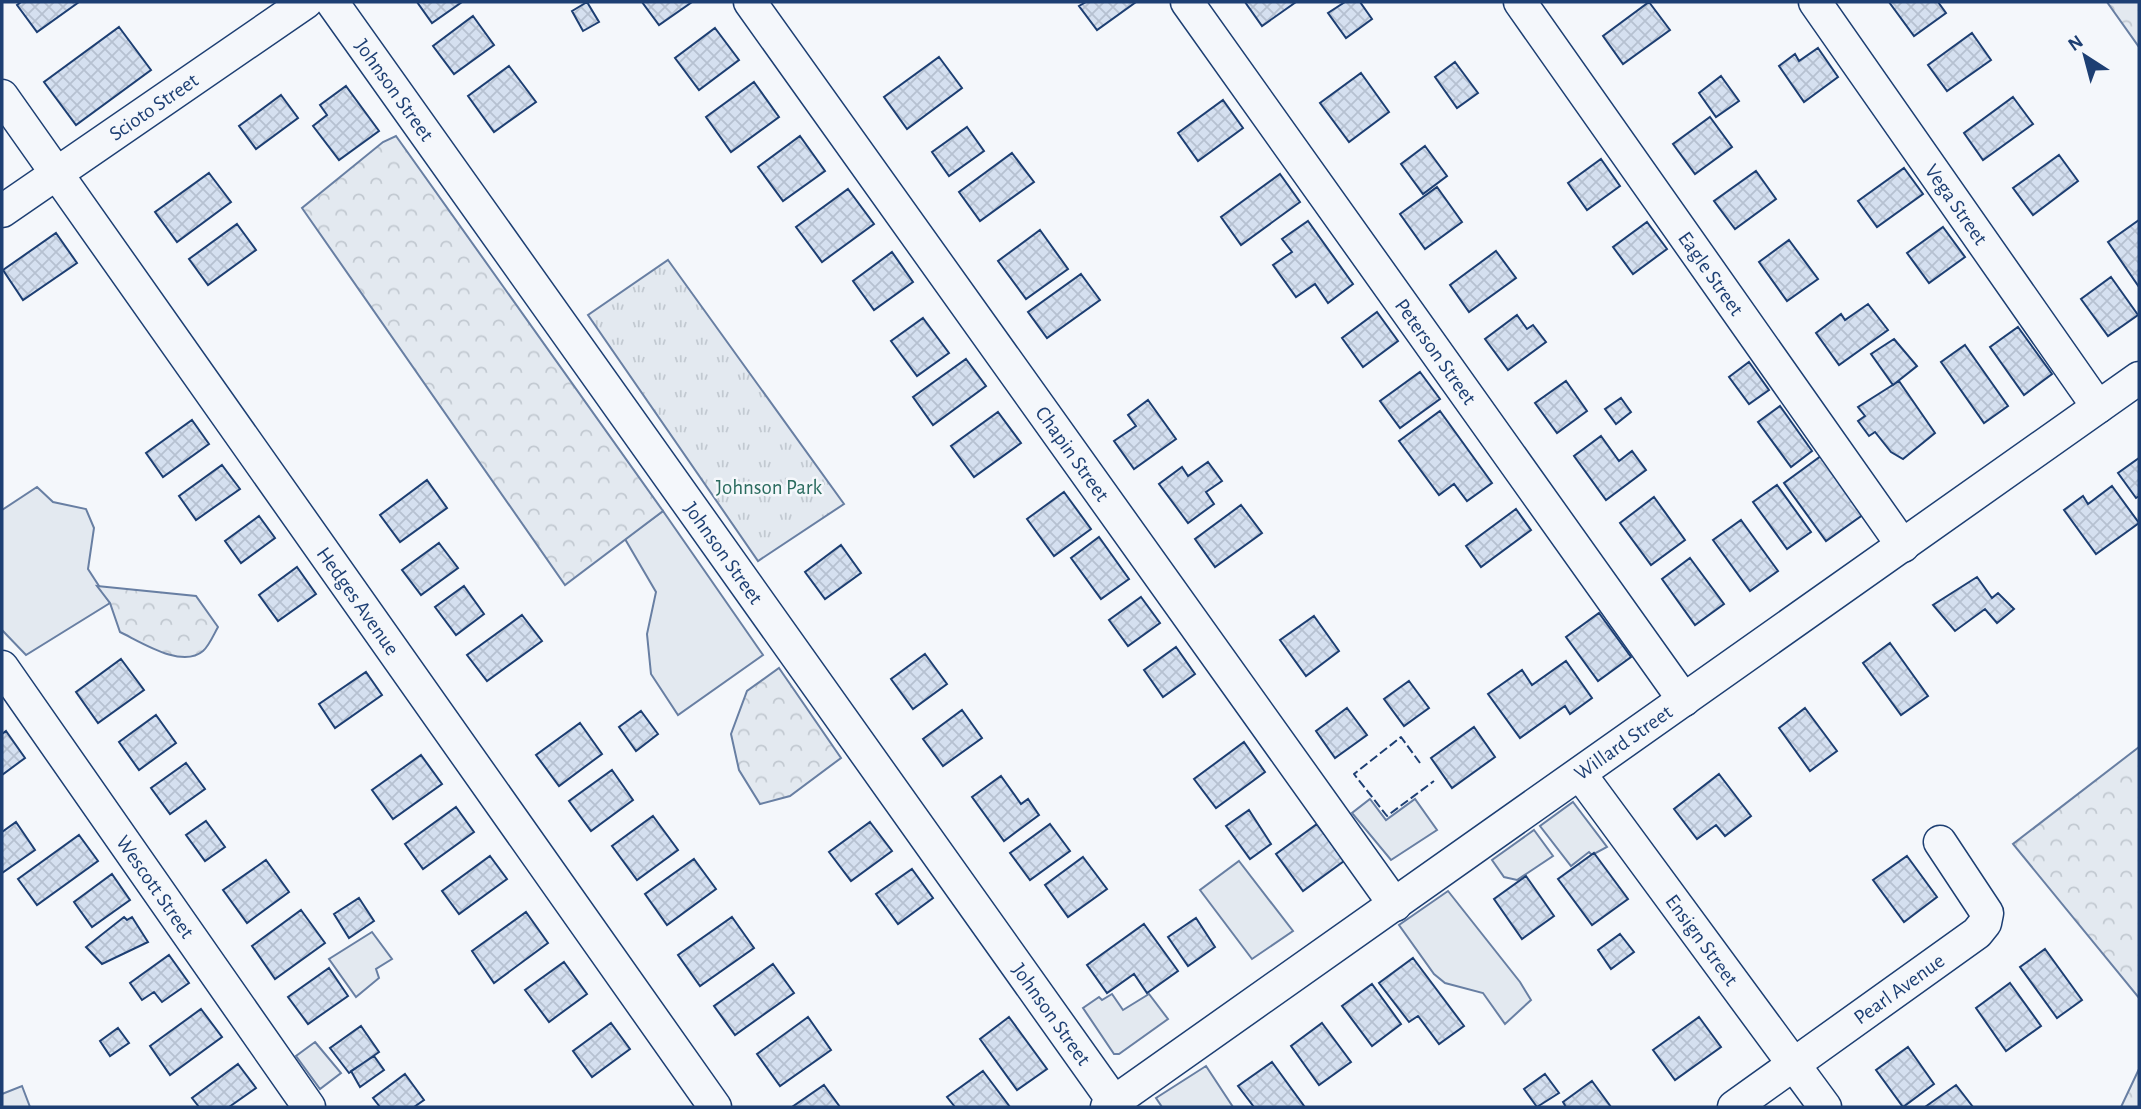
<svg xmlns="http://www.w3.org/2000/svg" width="2141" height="1109" viewBox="0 0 2141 1109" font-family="'Alegreya Sans',sans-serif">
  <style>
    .grass { fill: #e3e9f0; stroke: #687fa3; stroke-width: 2 }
    .forest { fill: url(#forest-crowns); stroke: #687fa3; stroke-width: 2 }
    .park { fill: url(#park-tufts); stroke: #687fa3; stroke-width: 2 }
    .building { fill: url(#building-cross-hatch); stroke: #1d3f73; stroke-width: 2 }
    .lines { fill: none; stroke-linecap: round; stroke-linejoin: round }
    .minor-casing { stroke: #1d3f73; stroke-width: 35 }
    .minor { stroke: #f4f7fb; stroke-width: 32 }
    .fence { stroke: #1d3f73; stroke-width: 2; stroke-dasharray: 9 3.5; stroke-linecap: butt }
    .labels { text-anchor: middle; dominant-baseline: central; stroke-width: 5; stroke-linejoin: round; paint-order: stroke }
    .street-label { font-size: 21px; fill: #1d3f73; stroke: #f4f7fb }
    .park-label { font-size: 21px; fill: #2c6c60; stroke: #f4f7fb }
  </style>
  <defs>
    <pattern id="forest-crowns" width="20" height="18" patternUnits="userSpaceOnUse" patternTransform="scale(1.75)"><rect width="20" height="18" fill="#e3e9f0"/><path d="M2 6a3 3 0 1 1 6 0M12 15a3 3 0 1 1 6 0" fill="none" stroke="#c2c9d1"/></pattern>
    <pattern id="park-tufts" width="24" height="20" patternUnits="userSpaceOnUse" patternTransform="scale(1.75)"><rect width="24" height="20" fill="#e3e9f0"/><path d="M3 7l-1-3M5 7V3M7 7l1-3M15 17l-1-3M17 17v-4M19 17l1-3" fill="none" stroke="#c2c9d1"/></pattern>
    <pattern id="building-cross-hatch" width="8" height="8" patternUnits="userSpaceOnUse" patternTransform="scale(1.75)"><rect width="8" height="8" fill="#d5e0f0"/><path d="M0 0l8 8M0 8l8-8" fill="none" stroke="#b6c1d1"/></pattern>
  </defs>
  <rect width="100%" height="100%" fill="#f4f7fb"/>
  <path class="grass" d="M37,487L53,502L86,509L94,528L88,569L110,603L26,655L2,630V510Z
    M663,511L763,655L678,715L651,674L647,634L656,592L625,539Z
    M1370,799L1386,820L1415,799L1437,830L1391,860L1352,813Z
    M1573,802L1607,847L1592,855L1589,852L1571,866L1540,826Z
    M1534,830L1553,856L1517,880L1504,877L1492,860Z
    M1239,861L1293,931L1252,959L1200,890Z
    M1448,891L1520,982L1531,1000L1505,1024L1483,993L1445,983L1434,974L1399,925Z
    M372,932L392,959L376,969L379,978L356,997L329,959Z
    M1112,994L1123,1010L1149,994L1168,1019L1119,1054H1114L1083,1008L1099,997L1102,1000Z
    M315,1042L341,1073L320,1089L296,1056Z
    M1206,1066L1233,1107H1162L1156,1098Z
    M22,1086L30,1107H2V1094Z"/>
  <path class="forest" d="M2107,2H2139V47Z
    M396,136L663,511L565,585L302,208L383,142Z
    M97,586L196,596L218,627C214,634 209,646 203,651C182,669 141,642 120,632L110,603Z
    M779,668L841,758L790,796L760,804L739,770L731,734L747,691Z
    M2139,747V998L2013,844Z
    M2139,1069V1107H2121Z"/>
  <path class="park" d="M668,260L844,504L758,561L588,315Z"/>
  <path class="building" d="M21,2H79L37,32L17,5Z
    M417,2H462L432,23Z
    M587,2L599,22L583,31L572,11Z
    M642,2H692L659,25Z
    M1086,2H1136L1097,30L1079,6Z
    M1245,2H1296L1262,26Z
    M1345,2H1360L1372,19L1346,38L1328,13Z
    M1649,2L1670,30L1623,64L1603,36Z
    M1889,2H1938L1946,13L1914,36Z
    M473,16L494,45L454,74L433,46Z
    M119,27L151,70L76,125L44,82Z
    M715,28L739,60L699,90L675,58Z
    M1972,33L1991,60L1947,91L1928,65Z
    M1818,48L1838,77L1804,102L1779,66L1795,54L1799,61Z
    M939,57L962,88L907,129L884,97Z
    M1455,62L1478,93L1457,108L1435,77Z
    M509,66L536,102L494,132L468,96Z
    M1361,73L1389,112L1349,142L1320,103Z
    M1721,76L1739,101L1716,117L1699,93Z
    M754,82L779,117L731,152L706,117Z
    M346,86L379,131L339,160L313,126L327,115L320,105Z
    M281,95L298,118L256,149L239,126Z
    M2013,97L2033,124L1983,160L1964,133Z
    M1223,100L1243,128L1198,161L1178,133Z
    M1710,117L1732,147L1695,174L1673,144Z
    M967,127L984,151L949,176L932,152Z
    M800,136L825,171L783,201L758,167Z
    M1425,146L1447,176L1423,194L1401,164Z
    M1012,153L1034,182L980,221L959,192Z
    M2059,155L2078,181L2033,215L2013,188Z
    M1601,159L1620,186L1587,210L1568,183Z
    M1904,168L1923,194L1877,227L1858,201Z
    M1756,171L1776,199L1735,229L1714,201Z
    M209,173L231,202L177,242L155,212Z
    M1280,174L1300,202L1241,245L1221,217Z
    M1437,187L1462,222L1425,249L1400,214Z
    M848,189L874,224L822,262L796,227Z
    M2139,220V287L2108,242Z
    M1308,221L1353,284L1328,303L1315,284L1296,297L1273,265L1292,252L1282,239Z
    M1647,222L1667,249L1633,274L1613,247Z
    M237,224L256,250L208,285L189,259Z
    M1943,227L1965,257L1929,283L1907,253Z
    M1040,230L1068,269L1026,299L998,261Z
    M56,233L77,263L23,300L3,270Z
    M1789,240L1818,279L1787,301L1759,262Z
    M1496,251L1516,278L1469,312L1450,285Z
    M892,252L913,282L874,310L853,281Z
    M1081,274L1100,300L1047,338L1028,312Z
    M2111,277L2138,315L2108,336L2081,299Z
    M1868,304L1888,330L1839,365L1816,333L1841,314L1845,320Z
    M1377,312L1398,341L1363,367L1342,338Z
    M1517,315L1527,329L1533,325L1546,342L1508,370L1485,339Z
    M923,318L949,353L917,376L891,341Z
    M2018,327L2052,374L2024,395L1990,347Z
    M1894,339L1917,366L1893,385L1871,354Z
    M1965,345L2008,406L1984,423L1941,362Z
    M966,359L986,386L933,425L913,397Z
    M1749,362L1769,390L1749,404L1729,377Z
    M1420,372L1440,399L1400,428L1380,401Z
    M1566,381L1587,411L1557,433L1535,403Z
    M1899,381L1935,433L1903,459L1891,452L1875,432L1869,436L1858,421L1865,416L1858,407Z
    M1621,398L1631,412L1616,424L1605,409Z
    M1148,400L1176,439L1134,469L1114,441L1136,426L1128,415Z
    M1780,406L1812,451L1791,467L1758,422Z
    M1440,411L1492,483L1467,501L1454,484L1439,495L1399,441Z
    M998,412L1021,443L974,477L951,446Z
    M192,420L209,444L163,477L146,453Z
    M1601,436L1619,461L1632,451L1646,470L1606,500L1574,456Z
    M1821,456L1864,514L1826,541L1784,483Z
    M2139,458V496L2136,498L2118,473Z
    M1208,462L1222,481L1206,492L1214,504L1188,523L1159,484L1182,467L1188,476Z
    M222,465L240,489L196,520L179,496Z
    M427,480L447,508L400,542L380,515Z
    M1777,485L1811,532L1787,549L1753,502Z
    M2112,486L2139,523L2096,554L2064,510L2083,496L2088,504Z
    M1064,492L1091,529L1054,556L1027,519Z
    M1654,497L1685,540L1651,565L1620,523Z
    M1241,505L1262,533L1215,567L1195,539Z
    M1516,509L1531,530L1481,567L1466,546Z
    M259,516L275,538L241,563L225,541Z
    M1741,520L1778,571L1750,591L1713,540Z
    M1099,537L1129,579L1101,599L1071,558Z
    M439,543L458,568L421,595L402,570Z
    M841,545L861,573L825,599L805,572Z
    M1690,558L1724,604L1695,625L1662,579Z
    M297,567L316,594L278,621L259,595Z
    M1977,577L1992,598L1998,593L2014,609L1997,623L1985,609L1955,631L1933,605Z
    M464,586L484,614L456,635L435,607Z
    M1141,597L1160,623L1128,646L1109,620Z
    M1599,613L1631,657L1598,681L1566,637Z
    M522,615L542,641L487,681L467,655Z
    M1314,616L1339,651L1306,676L1280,640Z
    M1890,643L1928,696L1901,715L1863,663Z
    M1176,647L1195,674L1163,697L1144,670Z
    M925,654L947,684L913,709L891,679Z
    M121,659L144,690L98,723L76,692Z
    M1566,661L1592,698L1570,714L1565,706L1520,738L1488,694L1522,670L1532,685Z
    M366,672L382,695L335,728L319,704Z
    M1409,681L1429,708L1404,726L1384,699Z
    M1347,708L1367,735L1335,758L1316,731Z
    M1805,708L1837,751L1810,771L1779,728Z
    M962,710L982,738L943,766L923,739Z
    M641,711L658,734L636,751L619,727Z
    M156,715L176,743L139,770L119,742Z
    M580,723L602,754L559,786L536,755Z
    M1474,727L1495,757L1452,788L1431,758Z
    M6,731L25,758L2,775V734Z
    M1244,742L1265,772L1216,808L1194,779Z
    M421,755L442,784L393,819L372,790Z
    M186,763L205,789L170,814L151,788Z
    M612,770L633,800L591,831L569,801Z
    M1719,774L1751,816L1725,836L1716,825L1697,839L1674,809Z
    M1001,776L1021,804L1028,799L1039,815L1004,841L972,797Z
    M456,807L474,832L423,869L405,844Z
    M1249,810L1271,844L1250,859L1226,826Z
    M653,816L678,850L637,880L612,846Z
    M206,821L225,847L205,861L186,835Z
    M16,822L35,850L2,873V832Z
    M870,822L892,851L851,881L829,852Z
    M1050,824L1070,851L1030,880L1010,853Z
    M1317,824L1344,861L1303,891L1276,854Z
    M79,835L98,861L37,905L18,879Z
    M1594,853L1628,899L1592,925L1558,879Z
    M490,856L507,879L459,914L442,891Z
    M1907,856L1937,897L1904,922L1873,880Z
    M1083,857L1107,889L1068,917L1045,885Z
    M694,859L716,889L667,925L645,894Z
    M266,860L289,892L247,923L223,890Z
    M912,869L933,898L898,924L876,894Z
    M112,874L130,900L92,927L74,902Z
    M1526,876L1554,916L1522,939L1494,899Z
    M359,898L374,921L349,938L334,914Z
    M301,910L325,943L275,979L252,946Z
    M526,912L548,943L494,983L472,951Z
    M124,917L127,920L132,917L148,942L102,964L86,947Z
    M732,917L754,948L700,986L678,955Z
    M1196,918L1215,947L1188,966L1168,937Z
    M1144,924L1178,971L1147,993L1134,974L1107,993L1087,965Z
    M1620,934L1634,952L1611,969L1598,950Z
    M2045,949L2082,1000L2057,1018L2020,967Z
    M169,955L189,983L162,1002L154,992L142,1000L130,983Z
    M1413,958L1464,1026L1439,1044L1418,1016L1409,1022L1379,983Z
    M564,962L587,994L549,1022L525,990Z
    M773,964L794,993L735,1035L714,1006Z
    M329,968L348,996L308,1024L288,997Z
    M2010,983L2041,1026L2006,1051L1976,1008Z
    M1372,984L1401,1024L1372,1046L1342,1006Z
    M201,1009L222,1037L170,1075L150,1046Z
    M808,1017L831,1050L780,1086L757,1054Z
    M1009,1017L1047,1069L1017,1090L980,1039Z
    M1699,1017L1721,1047L1675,1080L1653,1050Z
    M611,1023L630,1049L592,1077L573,1051Z
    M1322,1023L1351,1062L1319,1085L1291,1046Z
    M361,1026L379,1052L349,1073L330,1048Z
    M118,1028L129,1043L110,1056L100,1041Z
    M1908,1047L1934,1084L1903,1107L1876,1070Z
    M374,1056L384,1070L360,1087L351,1071Z
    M1272,1062L1304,1106L1302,1107H1254L1238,1086Z
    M238,1064L256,1088L229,1107H199L192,1098Z
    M983,1071L1010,1107H955L947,1097Z
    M405,1074L424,1100L414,1107H380L373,1098Z
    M1545,1074L1559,1093L1537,1107L1524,1089Z
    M1592,1081L1611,1107H1566L1563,1102Z
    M824,1085L840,1107H792Z
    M1956,1085L1973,1107H1925Z"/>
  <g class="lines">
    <g class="minor-casing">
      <g id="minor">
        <path id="s1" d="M332,2L1114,1102"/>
        <path id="s2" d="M750,2L1395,905"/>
        <path id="s3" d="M1187,2L1684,700"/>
        <path id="s4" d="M1520,2L1903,546"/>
        <path id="s5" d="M1815,2L2098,407"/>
        <path id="s6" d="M2,96L715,1107"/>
        <path id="s7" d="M2,211L306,2"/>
        <path id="s8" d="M2,667L309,1107"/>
        <path id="s9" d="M1580,774L1825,1107"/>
        <path id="s10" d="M1107,1107L2139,378"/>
        <path id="s11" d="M1734,1107L1977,933L1985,923L1987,913L1940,842"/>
      </g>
    </g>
    <use href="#minor" class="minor"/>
    <path class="fence" d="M1420,763L1401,737L1354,774L1387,816L1434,781"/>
  </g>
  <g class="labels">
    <g class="street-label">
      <text stroke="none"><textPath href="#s1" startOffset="108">Johnson Street</textPath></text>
      <text stroke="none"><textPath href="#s7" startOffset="184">Scioto Street</textPath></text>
      <text stroke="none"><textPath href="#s5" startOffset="247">Vega Street</textPath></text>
      <text stroke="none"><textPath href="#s4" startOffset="332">Eagle Street</textPath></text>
      <text stroke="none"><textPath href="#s3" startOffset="429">Peterson Street</textPath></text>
      <text stroke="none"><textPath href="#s2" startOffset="555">Chapin Street</textPath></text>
      <text stroke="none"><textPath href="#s1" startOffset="676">Johnson Street</textPath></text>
      <text stroke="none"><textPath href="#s6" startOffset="618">Hedges Avenue</textPath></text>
      <text stroke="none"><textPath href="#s10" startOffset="632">Willard Street</textPath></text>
      <text stroke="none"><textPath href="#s8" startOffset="268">Wescott Street</textPath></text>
      <text stroke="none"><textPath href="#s9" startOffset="206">Ensign Street</textPath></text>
      <text stroke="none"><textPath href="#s11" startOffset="203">Pearl Avenue</textPath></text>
      <text stroke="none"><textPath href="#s1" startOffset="1242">Johnson Street</textPath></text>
    </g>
    <g class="park-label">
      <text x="769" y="487">Johnson Park</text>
    </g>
  </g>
  <rect width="2141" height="1109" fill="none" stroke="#1d3f73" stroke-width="7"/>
  <g transform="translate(2085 56) rotate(324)" stroke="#f4f7fb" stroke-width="5" paint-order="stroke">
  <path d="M0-5L12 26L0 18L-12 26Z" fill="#1d3f73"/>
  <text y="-10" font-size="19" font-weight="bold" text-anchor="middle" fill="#1d3f73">N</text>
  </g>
</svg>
